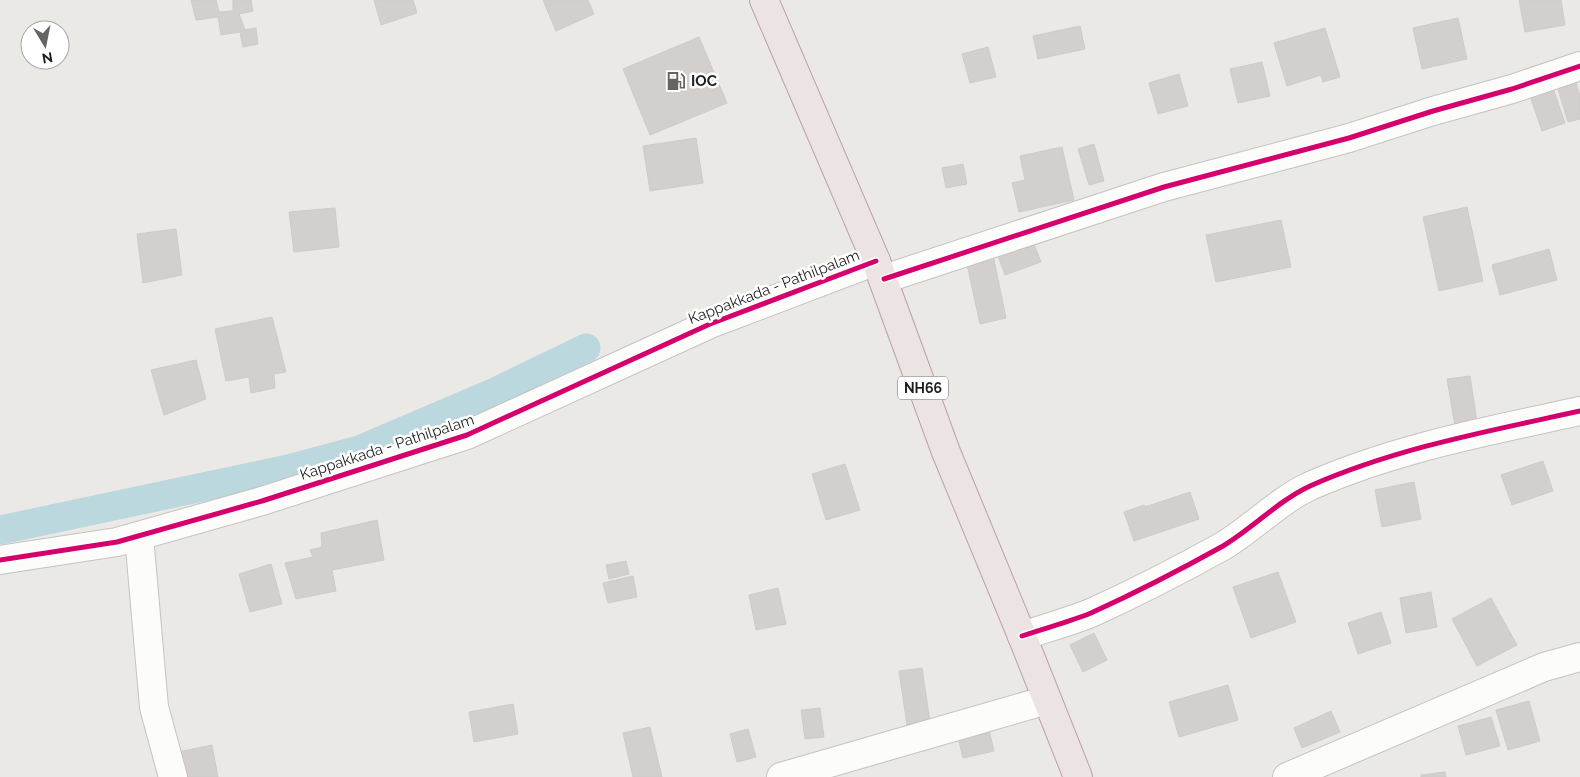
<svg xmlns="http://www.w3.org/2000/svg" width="1580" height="777" viewBox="0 0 1580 777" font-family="Raleway,sans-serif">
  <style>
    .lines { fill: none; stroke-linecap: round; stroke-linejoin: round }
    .canal { stroke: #bad8de; stroke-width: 29 }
    .building { fill: #d2cfcd; stroke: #cecbc7 }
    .minor-casing { stroke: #c4c3c2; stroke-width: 30 }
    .tertiary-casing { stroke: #c4c3c2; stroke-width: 30 }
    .trunk-casing { stroke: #bf9ea9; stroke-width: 30 }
    .minor { stroke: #fcfcfb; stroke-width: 28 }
    .tertiary { stroke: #fcfcfb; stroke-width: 28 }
    .trunk { stroke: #ece4e2; stroke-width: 28 }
    .cycleway-casing { stroke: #fff; stroke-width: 8 }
    .cycleway { stroke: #d6006c; stroke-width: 5 }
    .labels { text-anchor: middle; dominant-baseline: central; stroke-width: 5; stroke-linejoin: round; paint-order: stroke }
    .shield { fill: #fff; stroke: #616161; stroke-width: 1 }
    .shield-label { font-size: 14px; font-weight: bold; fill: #1d1d1d }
    .poi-label { font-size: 15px; font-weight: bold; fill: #1d1d1d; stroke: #fff; text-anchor: start }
    .street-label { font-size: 15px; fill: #1d1d1d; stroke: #fff }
  </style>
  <rect width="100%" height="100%" fill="#ebe9e6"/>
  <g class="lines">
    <path class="canal" d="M0,530L288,469L359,450L495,392L586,348"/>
  </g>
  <path class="building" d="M191,0H216L219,12L233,11V0H251L253,11L239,14L245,30L256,28L258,44L243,47L240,32L221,35L218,17L196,20Z
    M374,0H413L417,13L381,25Z
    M543,0H588L594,14L556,31Z
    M1519,0H1561L1565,25L1525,32Z
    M1458,18L1467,59L1422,69L1413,28Z
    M1080,26L1085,49L1038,59L1033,36Z
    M1325,28L1340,77L1323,82L1321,75L1287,86L1274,43Z
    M699,37L727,103L650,135L623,69Z
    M988,47L996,77L970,83L962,54Z
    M1262,62L1270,96L1238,103L1230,69Z
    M1179,74L1188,106L1158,114L1149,83Z
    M1576,83L1580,96V119L1568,122L1558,89Z
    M1552,85L1565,123L1542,131L1529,93Z
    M696,138L703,183L650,191L643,146Z
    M1094,144L1104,181L1089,185L1078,149Z
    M1062,147L1074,200L1019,212L1012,183L1025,180L1020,156Z
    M963,164L967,184L946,188L942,168Z
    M1467,207L1483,281L1439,291L1423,217Z
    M335,208L339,247L294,252L289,212Z
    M1281,220L1291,267L1216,282L1206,235Z
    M176,229L182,275L143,283L137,234Z
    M1030,234L1041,262L1005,275L995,248Z
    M1549,249L1557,280L1500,295L1492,265Z
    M992,250L1006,318L980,324L965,255Z
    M272,317L286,372L274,374L275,388L251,393L249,377L226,381L215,329Z
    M196,360L206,399L164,415L151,370Z
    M1470,376L1478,428L1456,432L1447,379Z
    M1543,461L1553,491L1512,505L1501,475Z
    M845,464L860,510L826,520L812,474Z
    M1414,482L1421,519L1382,527L1375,490Z
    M1190,492L1199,519L1134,541L1124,512L1144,505L1145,507Z
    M377,520L384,560L332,570L336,591L296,599L285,563L313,557L310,550L322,547L321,533Z
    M626,561L629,574L609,579L606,565Z
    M271,564L282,604L250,612L239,574Z
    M1278,572L1296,622L1251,638L1233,587Z
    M633,576L637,597L608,603L603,583Z
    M778,588L786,624L756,630L749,595Z
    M1431,592L1437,627L1406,633L1400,598Z
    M1491,598L1517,645L1477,666L1452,619Z
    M1381,612L1391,643L1358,654L1348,623Z
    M1094,633L1107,660L1083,672L1070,645Z
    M922,668L930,722L907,725L899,671Z
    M1228,685L1238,720L1179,737L1169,702Z
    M1529,701L1540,741L1508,750L1496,710Z
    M513,704L518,734L474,742L469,712Z
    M820,708L824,737L805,739L801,710Z
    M1331,711L1340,732L1302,748L1294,728Z
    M1491,717L1500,746L1466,755L1458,726Z
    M988,726L994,751L963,758L957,733Z
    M650,727L662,777H633L623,733Z
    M748,729L756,757L737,762L730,734Z
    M212,745L218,777H183L178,752Z
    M1445,772L1446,777H1421V775Z"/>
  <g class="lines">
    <g class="minor-casing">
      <path id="minor" d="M884,279L1164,187L1349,138L1433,111L1512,89L1580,66
        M139,536L154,707L173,777
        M0,560L117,542L262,501L467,435L710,324L876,261
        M1022,636C1045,628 1069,622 1091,613C1135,593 1180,570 1223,546C1253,528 1278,501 1310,486C1396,448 1489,431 1580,411
        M781,777L1047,700"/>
    </g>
    <g class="tertiary-casing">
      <path id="tertiary" d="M1287,777L1544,667L1580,657"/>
    </g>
    <g class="trunk-casing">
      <path id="trunk" d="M764,0L876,261L946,452L1022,636L1078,777"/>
    </g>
    <use href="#minor" class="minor"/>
    <use href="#tertiary" class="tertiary"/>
    <use href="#trunk" class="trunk"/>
    <g class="cycleway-casing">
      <path id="cycleway" d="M884,279L1164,187L1349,138L1433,111L1512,89L1580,66
        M0,560L117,542L262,501L467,435L710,324L876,261
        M1022,636C1045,628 1069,622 1091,613C1135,593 1180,570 1223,546C1253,528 1278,501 1310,486C1396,448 1489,431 1580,411"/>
    </g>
    <use href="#cycleway" class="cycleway"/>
  </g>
  <defs>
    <g id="fuel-bare" transform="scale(1.5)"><path d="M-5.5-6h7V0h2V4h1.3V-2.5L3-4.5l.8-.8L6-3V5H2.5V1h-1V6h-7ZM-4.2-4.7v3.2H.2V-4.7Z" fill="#656463" stroke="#fff" stroke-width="2.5" paint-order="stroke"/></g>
  </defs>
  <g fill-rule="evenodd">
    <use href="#fuel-bare" x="676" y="81"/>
  </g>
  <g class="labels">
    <rect class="shield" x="898" y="376.5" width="50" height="23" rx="4"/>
    <g class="shield-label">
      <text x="923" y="388">NH66</text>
    </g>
    <g class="poi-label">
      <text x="691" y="81">IOC</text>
    </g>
    <g class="street-label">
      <text transform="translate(774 287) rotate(-21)">Kappakkada - Pathilpalam</text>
      <text transform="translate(387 447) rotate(-18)">Kappakkada - Pathilpalam</text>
    </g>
  </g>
  <g transform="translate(45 45) rotate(170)"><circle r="24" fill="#ffffff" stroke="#a5a5a5"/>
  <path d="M0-4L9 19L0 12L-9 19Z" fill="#656463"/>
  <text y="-8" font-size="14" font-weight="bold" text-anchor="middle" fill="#1d1d1d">N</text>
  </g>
</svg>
